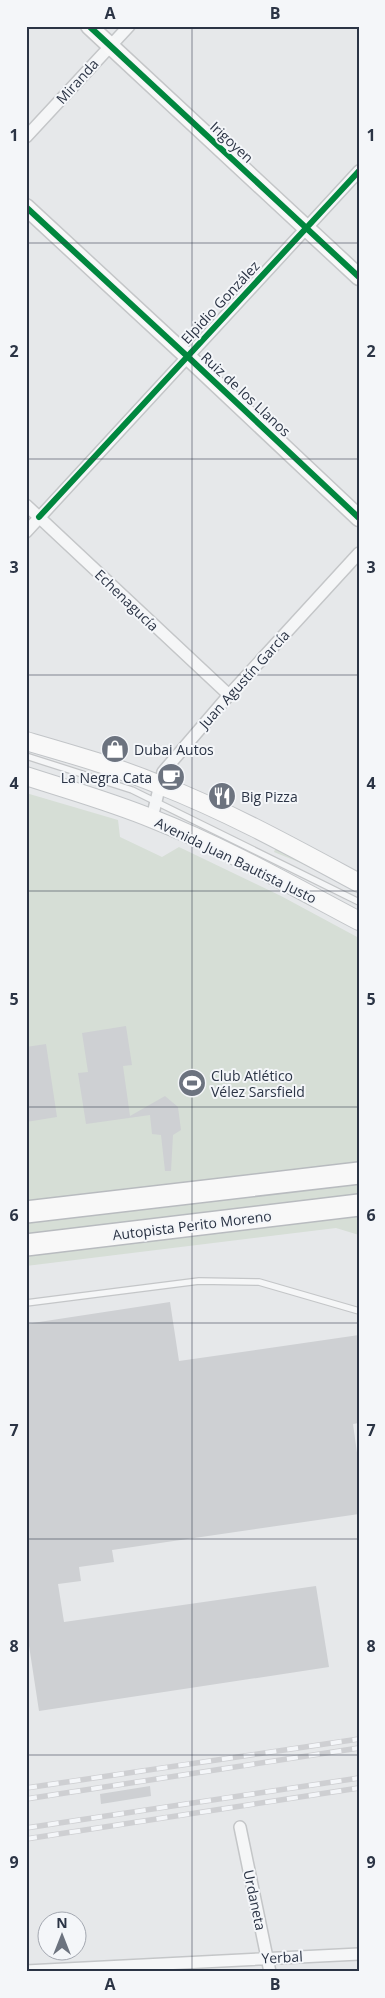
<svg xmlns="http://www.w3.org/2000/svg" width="385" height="1998" viewBox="0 0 385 1998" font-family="'Open Sans',sans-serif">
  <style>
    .green { fill: #d6ded6 }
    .building { fill: #ced0d3 }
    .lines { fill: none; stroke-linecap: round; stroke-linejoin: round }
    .lane-casing { stroke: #c4c6c8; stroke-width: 8 }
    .street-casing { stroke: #c4c6c8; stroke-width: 14 }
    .secondary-casing { stroke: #c4c6c8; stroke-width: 19 }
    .primary-casing { stroke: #c2c5c8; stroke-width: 20 }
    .highway-casing { stroke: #b8bbbf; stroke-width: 24 }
    .lane { stroke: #f5f6f7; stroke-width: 5.5 }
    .street { stroke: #f5f6f7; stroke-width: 11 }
    .secondary { stroke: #f8f8f8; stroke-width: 16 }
    .primary { stroke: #f8f8f8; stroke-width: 18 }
    .highway { stroke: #f8f8f8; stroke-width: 21 }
    .rail-casing { stroke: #cecfd2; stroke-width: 5.5 }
    .rail { stroke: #f4f6f9; stroke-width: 4; stroke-dasharray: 11; stroke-linecap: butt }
    .cycleway-casing { stroke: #f4f6f9; stroke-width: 9 }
    .cycleway { stroke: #00873e; stroke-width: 6 }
    .grid { fill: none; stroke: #2b3445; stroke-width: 1; stroke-opacity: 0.55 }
    .labels { text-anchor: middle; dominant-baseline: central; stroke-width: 4; stroke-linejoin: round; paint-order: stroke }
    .street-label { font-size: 14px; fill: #2b3445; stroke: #f4f6f9 }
    .poi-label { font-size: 14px; fill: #2b3445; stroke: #f4f6f9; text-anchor: start }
    .neatline { fill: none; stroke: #2b3445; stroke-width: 2 }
    .grid-label { font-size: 16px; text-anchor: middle; font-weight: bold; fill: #2b3445 }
  </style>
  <rect width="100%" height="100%" fill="#e6e8ea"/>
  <path class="green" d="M26,793L118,820L120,837L162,857L179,847L281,896L359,938V1235L336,1228L26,1266Z
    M276,847L323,872L274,852Z"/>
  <path class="building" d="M126,1026L132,1065L123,1066L130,1116L165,1096L178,1107L181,1130L173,1135L171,1171H165L161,1135L152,1134L150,1115L86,1124L78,1073L88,1072L82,1033Z
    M46,1044L57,1117L26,1122V1047Z
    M170,1302L179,1361L359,1335V1423L353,1424L359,1467V1514L112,1550L114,1562L79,1567L81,1581L58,1584L64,1622L316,1586L329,1667L39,1711L26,1626V1324Z
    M150,1786L151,1796L101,1804L100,1794Z"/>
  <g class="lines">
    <g class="lane-casing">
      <path id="lane" d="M26,756L132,790L359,902
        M26,1303L199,1281L259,1282L359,1311"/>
    </g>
    <g class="street-casing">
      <path id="street" d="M26,137L129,26
        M26,505L229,695
        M26,532L359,171
        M152,818L163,772L229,695L359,553
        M240,1827L270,1972
        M26,1971L359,1954"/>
    </g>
    <g class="secondary-casing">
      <path id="secondary" d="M89,26L359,277
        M26,207L187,356L359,518"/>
    </g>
    <g class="primary-casing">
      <path id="primary" d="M26,741C71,754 117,767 160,785C229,812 294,848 359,883
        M26,776C69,790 112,802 153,819C224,847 291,885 359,921"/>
    </g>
    <g class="highway-casing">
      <path id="highway" d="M26,1212L359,1173
        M26,1245L359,1205"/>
    </g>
    <use href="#lane" class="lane"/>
    <use href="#street" class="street"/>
    <use href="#secondary" class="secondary"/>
    <use href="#primary" class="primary"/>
    <use href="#highway" class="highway"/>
    <g class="rail-casing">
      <path id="rail" d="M26,1788L359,1739
        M26,1799L359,1748
        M26,1828L359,1778
        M26,1839L359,1788"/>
    </g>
    <use href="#rail" class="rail"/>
    <g class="cycleway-casing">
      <path id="cycleway" d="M89,26L359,277
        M26,207L187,356L359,518
        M39,517L359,171"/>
    </g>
    <use href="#cycleway" class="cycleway"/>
  </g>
  <path class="grid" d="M192,26V1972M26,243H359M26,459H359M26,675H359M26,891H359M26,1107H359M26,1323H359M26,1539H359M26,1755H359"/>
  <defs>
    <g id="shop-disc" transform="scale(1.4375)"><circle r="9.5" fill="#6c737f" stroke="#f4f6f9"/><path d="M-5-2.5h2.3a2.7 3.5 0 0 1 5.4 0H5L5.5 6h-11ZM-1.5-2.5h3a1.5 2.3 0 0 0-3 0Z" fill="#fff"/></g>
    <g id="cafe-disc" transform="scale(1.4375)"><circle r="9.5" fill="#6c737f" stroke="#f4f6f9"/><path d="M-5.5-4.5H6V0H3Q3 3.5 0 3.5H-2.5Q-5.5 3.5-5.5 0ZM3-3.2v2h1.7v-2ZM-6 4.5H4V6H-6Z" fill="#fff"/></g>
    <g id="restaurant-disc" transform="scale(1.4375)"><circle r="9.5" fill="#6c737f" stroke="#f4f6f9"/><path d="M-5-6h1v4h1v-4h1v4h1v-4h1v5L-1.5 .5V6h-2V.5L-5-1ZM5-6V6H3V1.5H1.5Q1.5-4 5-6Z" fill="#fff"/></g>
    <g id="stadium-disc" transform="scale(1.4375)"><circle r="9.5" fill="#6c737f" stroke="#f4f6f9"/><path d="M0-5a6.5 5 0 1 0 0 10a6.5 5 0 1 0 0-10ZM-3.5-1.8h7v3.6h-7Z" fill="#fff"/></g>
  </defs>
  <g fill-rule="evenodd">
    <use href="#shop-disc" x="115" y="749"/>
    <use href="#cafe-disc" x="171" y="777"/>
    <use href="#restaurant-disc" x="222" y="796"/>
    <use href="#stadium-disc" x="192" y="1083"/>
  </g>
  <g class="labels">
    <g class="street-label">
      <text transform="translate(77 81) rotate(-48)">Miranda</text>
      <text transform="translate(232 142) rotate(43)">Irigoyen</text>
      <text transform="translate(220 302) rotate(-47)">Elpidio González</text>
      <text transform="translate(246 394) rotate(43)">Ruiz de los Llanos</text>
      <text transform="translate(127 600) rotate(44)">Echenagucía</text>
      <text transform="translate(244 679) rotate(-48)">Juan Agustín García</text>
      <text transform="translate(236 860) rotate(26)">Avenida Juan Bautista Justo</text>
      <text transform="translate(192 1225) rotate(-7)">Autopista Perito Moreno</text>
      <text transform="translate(255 1900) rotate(78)">Urdaneta</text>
      <text transform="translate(282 1957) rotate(-3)">Yerbal</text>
    </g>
    <g class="poi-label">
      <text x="134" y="749">Dubai Autos</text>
      <text x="152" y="777" text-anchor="end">La Negra Cata</text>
      <text x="241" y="796">Big Pizza</text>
      <text x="211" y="1075">Club Atlético<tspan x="211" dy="16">Vélez Sarsfield</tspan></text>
    </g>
  </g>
  <rect width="385" height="1998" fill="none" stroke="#f4f6f9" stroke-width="55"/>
  <g transform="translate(62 1936)"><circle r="24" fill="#f4f6f9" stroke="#a4a8b1"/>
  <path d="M0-4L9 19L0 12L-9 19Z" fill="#6c737f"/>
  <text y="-8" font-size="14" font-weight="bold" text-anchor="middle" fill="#2b3445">N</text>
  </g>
  <rect x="28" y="28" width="330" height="1942" class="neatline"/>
  <g class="grid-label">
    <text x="110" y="19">A</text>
    <text x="275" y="19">B</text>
    <text x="14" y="141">1</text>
    <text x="371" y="141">1</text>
    <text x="14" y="357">2</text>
    <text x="371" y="357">2</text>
    <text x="14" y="573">3</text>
    <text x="371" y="573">3</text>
    <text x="14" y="789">4</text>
    <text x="371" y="789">4</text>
    <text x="14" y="1005">5</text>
    <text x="371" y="1005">5</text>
    <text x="14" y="1221">6</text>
    <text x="371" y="1221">6</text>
    <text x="14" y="1436">7</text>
    <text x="371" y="1436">7</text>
    <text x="14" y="1652">8</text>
    <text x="371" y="1652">8</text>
    <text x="14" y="1868">9</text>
    <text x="371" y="1868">9</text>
    <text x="110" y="1990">A</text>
    <text x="275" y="1990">B</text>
  </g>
</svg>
